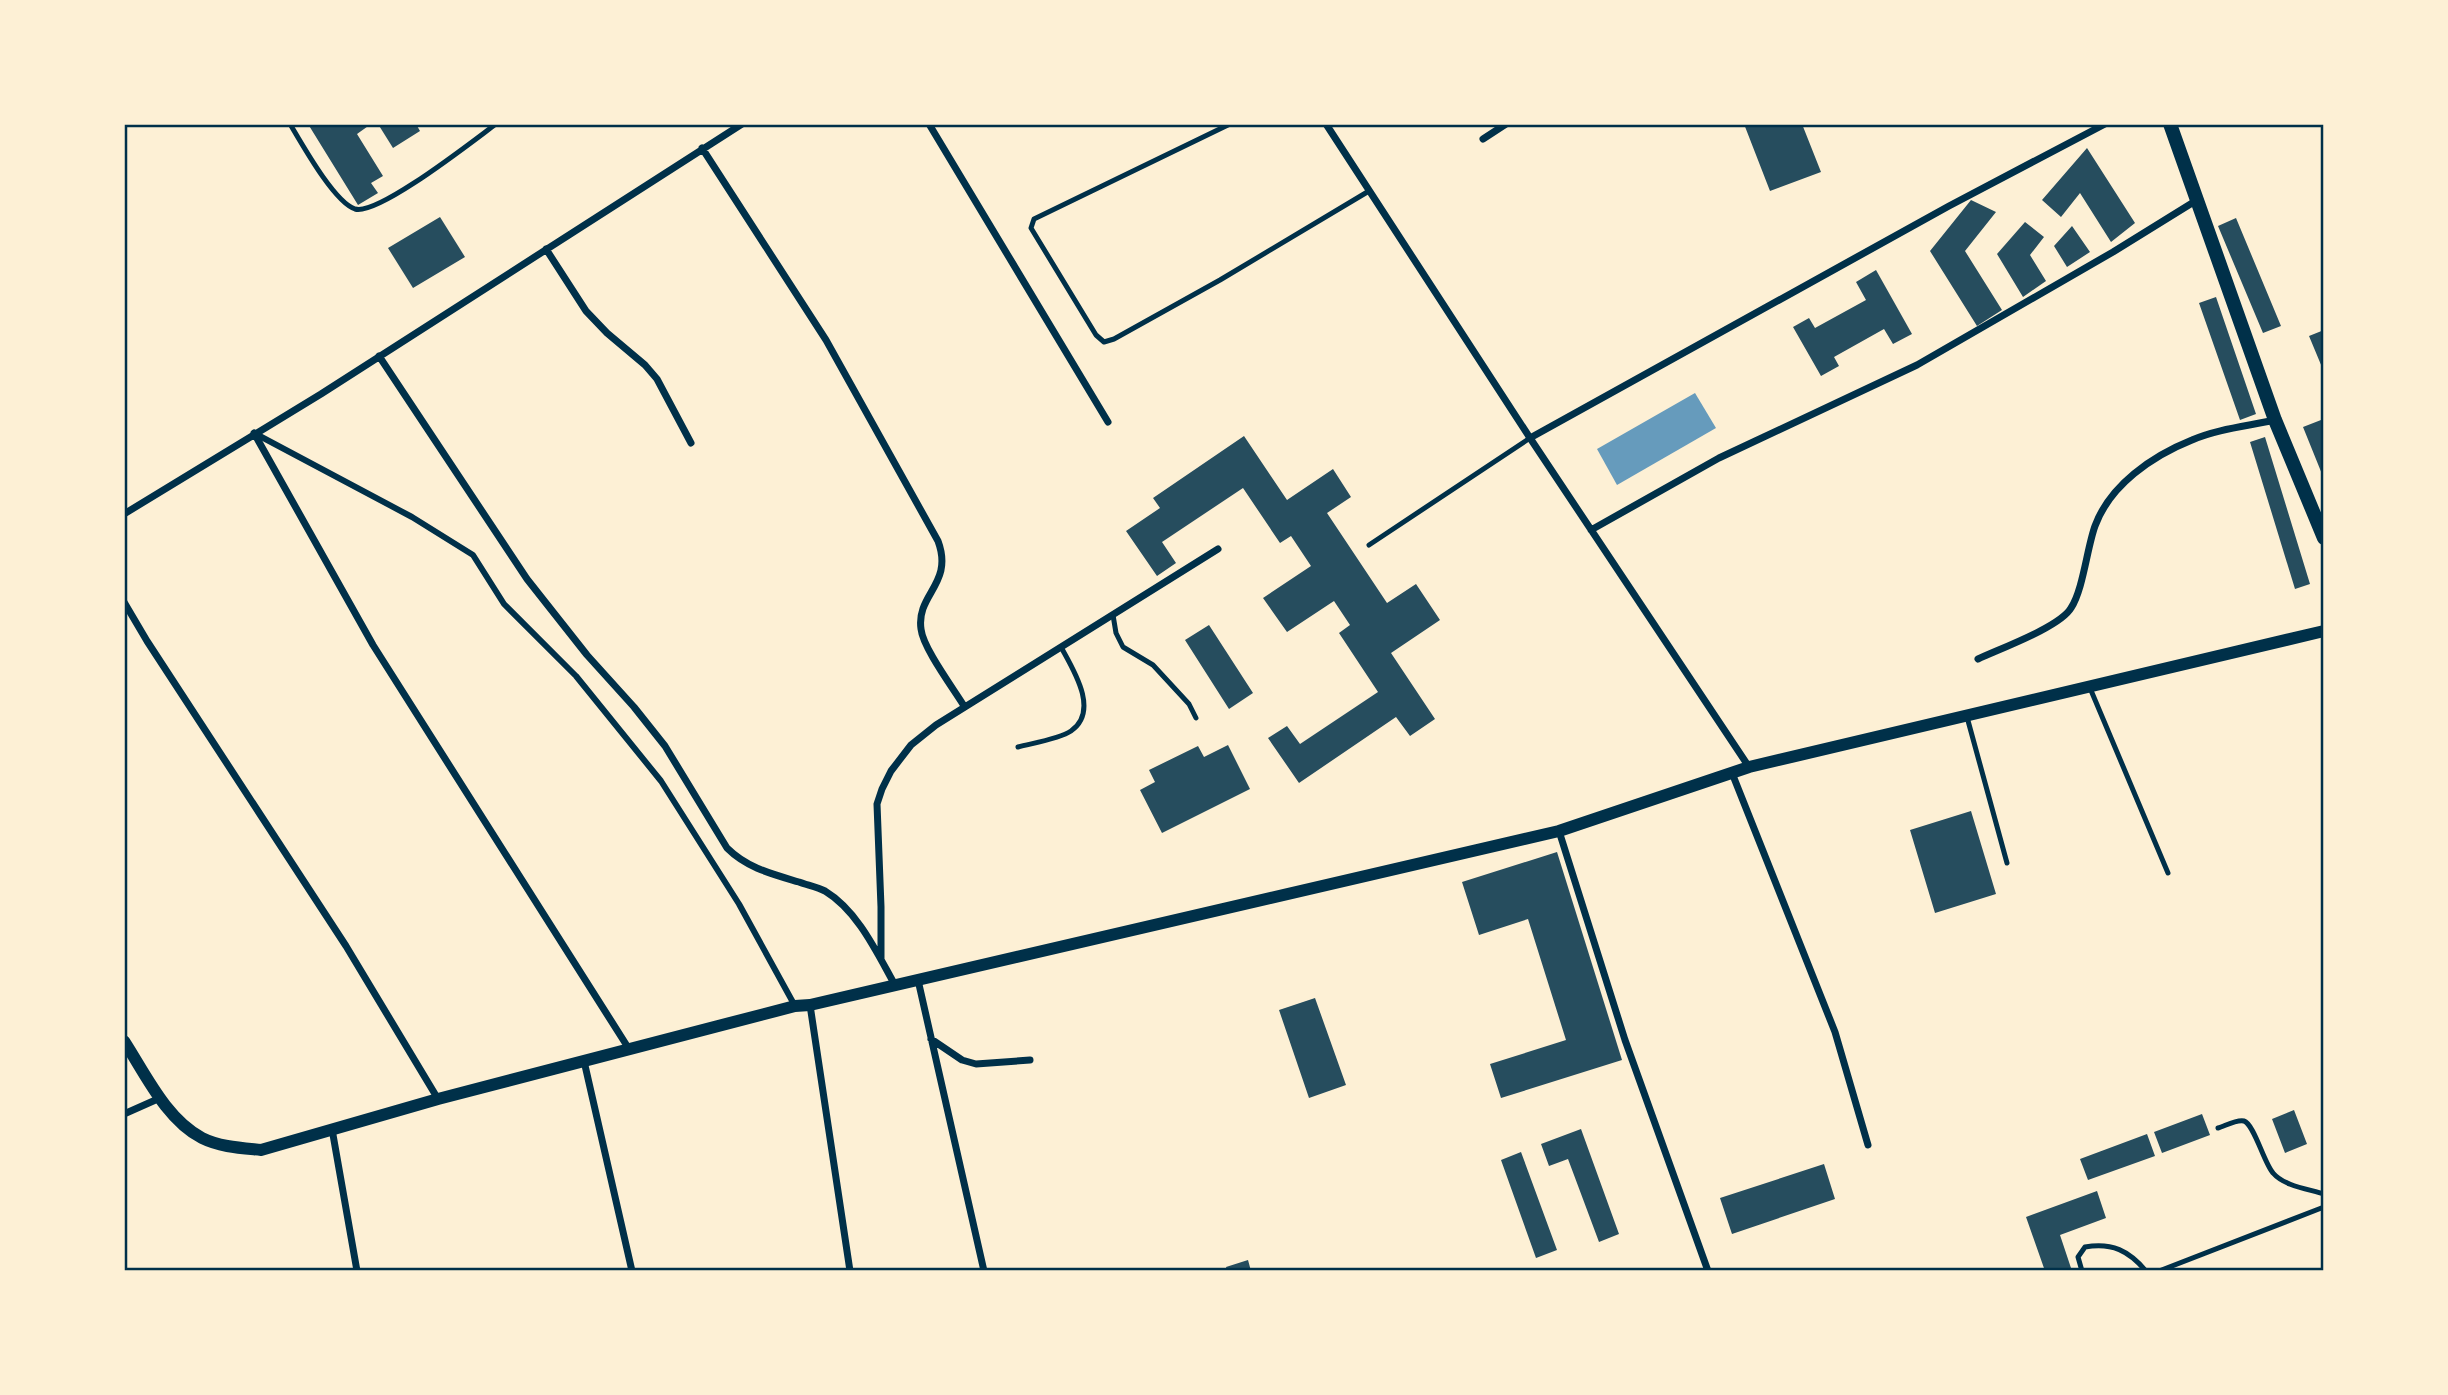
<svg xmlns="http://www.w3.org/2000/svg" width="2448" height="1395" viewBox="0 0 2448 1395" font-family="'Work Sans',sans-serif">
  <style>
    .water { fill: #669bbc }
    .building { fill: #264d5e }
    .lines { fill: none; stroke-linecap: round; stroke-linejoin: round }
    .service { stroke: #003049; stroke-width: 5 }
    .pedestrian { stroke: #003049; stroke-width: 6 }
    .minor { stroke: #003049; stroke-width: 7 }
    .tertiary { stroke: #003049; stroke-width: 12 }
    .secondary { stroke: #003049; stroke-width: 14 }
    .neatline { fill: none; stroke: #003049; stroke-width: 2.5 }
  </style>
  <rect width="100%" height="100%" fill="#fdf0d5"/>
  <path class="water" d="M1695,393L1716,428L1617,485L1597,449Z"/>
  <path class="building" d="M308,124H371L357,134L383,176L371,183L378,193L358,205Z
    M378,124H416L420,131L393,148Z
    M1744,124H1802L1821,172L1770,191Z
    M2087,148L2135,223L2111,242L2080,193L2061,217L2042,200Z
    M1971,200L1996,212L1965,251L2002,310L1977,326L1930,251Z
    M440,217L465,257L413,288L388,248Z
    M2236,218L2281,326L2263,333L2218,226Z
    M2025,222L2044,237L2030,255L2046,281L2023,297L1997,254Z
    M2072,226L2090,252L2067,267L2054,246Z
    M1876,270L1912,334L1893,344L1884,329L1834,357L1839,366L1821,376L1793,327L1809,318L1815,328L1866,300L1856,282Z
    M2216,297L2256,414L2240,420L2199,303Z
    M2324,330V372L2309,336Z
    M2321,420L2324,426V479L2303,427Z
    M1244,436L1287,500L1333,469L1351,497L1327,513L1387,603L1416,584L1440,620L1391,653L1435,719L1410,736L1396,717L1299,783L1268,738L1287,726L1300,744L1378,692L1339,633L1350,625L1334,601L1287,632L1263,598L1311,566L1291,536L1280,543L1243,488L1162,542L1176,563L1157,576L1126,531L1160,508L1153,498Z
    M2265,437L2310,584L2295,589L2250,442Z
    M1209,625L1253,693L1229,709L1185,640Z
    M1228,745L1250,789L1162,833L1140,790L1155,782L1149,770L1198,746L1204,757Z
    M1971,811L1996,894L1935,913L1910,830Z
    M1557,852L1622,1060L1501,1098L1490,1064L1566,1040L1528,919L1479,935L1462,882Z
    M1315,998L1346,1085L1309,1098L1279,1010Z
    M2294,1110L2307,1144L2285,1153L2272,1119Z
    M2202,1114L2210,1135L2162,1153L2154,1132Z
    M1581,1129L1619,1234L1599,1242L1568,1159L1549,1166L1541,1144Z
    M2147,1134L2155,1156L2088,1180L2080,1159Z
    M1521,1152L1557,1250L1536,1258L1501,1160Z
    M1824,1164L1835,1199L1732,1234L1720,1198Z
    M2097,1191L2106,1218L2060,1235L2072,1271H2045L2026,1217Z
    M1248,1260L1251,1271H1227L1226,1267Z"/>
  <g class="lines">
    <path class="service" d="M290,124C302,144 334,202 355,209C378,216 474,140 496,124
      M1230,124L1034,219L1031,228L1096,335L1104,342L1114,339L1220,280L1369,191
      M1369,545L1530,438
      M1113,615L1116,633L1123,647L1153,665L1189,704L1196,718
      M2090,688L2168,873
      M1967,717L2007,863
      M1018,747C1033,743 1059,739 1071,731C1100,711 1073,669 1061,647
      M2218,1128C2225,1126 2237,1119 2244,1121C2254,1124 2264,1163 2273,1173C2284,1186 2308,1189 2324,1194
      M2082,1271L2078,1257L2085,1247C2112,1242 2129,1251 2146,1271
      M2159,1271L2324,1207"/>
    <path class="pedestrian" d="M254,433L412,517L473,555L504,604L576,676L661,781L739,904L795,1006"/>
    <path class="minor" d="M929,124L1108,422
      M1326,124L1530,438L1749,767
      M1483,139L1506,124
      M702,148L826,340L938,541C954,584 916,594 921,629C923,648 953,688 964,706
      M546,249L586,311L607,333L645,365L657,379L691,443
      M379,356L527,579L587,655L634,707L665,746L727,848C747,868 772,874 799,882C807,885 817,887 825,891C858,911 877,953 895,985
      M254,433L373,645L629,1049
      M1530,438L1949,206L2105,124
      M124,514L321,394L742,124
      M1591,530L1719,458L1917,365L2113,252L2197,200
      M124,602L147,641L346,946L438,1099
      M1978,659C1999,649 2060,627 2071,608C2083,590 2087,548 2095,526C2110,485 2152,456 2192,440C2217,429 2248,426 2275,420
      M1732,773L1835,1032L1868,1145
      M1559,831L1625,1040L1708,1271
      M881,959V907L877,804L882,789L891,771L911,745L936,725L1218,549
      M918,980L984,1271
      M810,1005L850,1271
      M931,1039L962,1060L976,1064L1030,1060
      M584,1061L632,1271
      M124,1114L160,1098
      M332,1129L357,1271"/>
    <path class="tertiary" d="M124,1041C146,1075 166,1119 202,1138C220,1147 241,1148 261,1150L438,1099L795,1006L810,1005L1559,831L1749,767L2324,631"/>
    <path class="secondary" d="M2170,124L2275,420L2324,538"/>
  </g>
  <rect width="2448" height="1395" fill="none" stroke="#fdf0d5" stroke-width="252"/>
  <rect x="126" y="126" width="2196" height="1143" class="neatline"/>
</svg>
